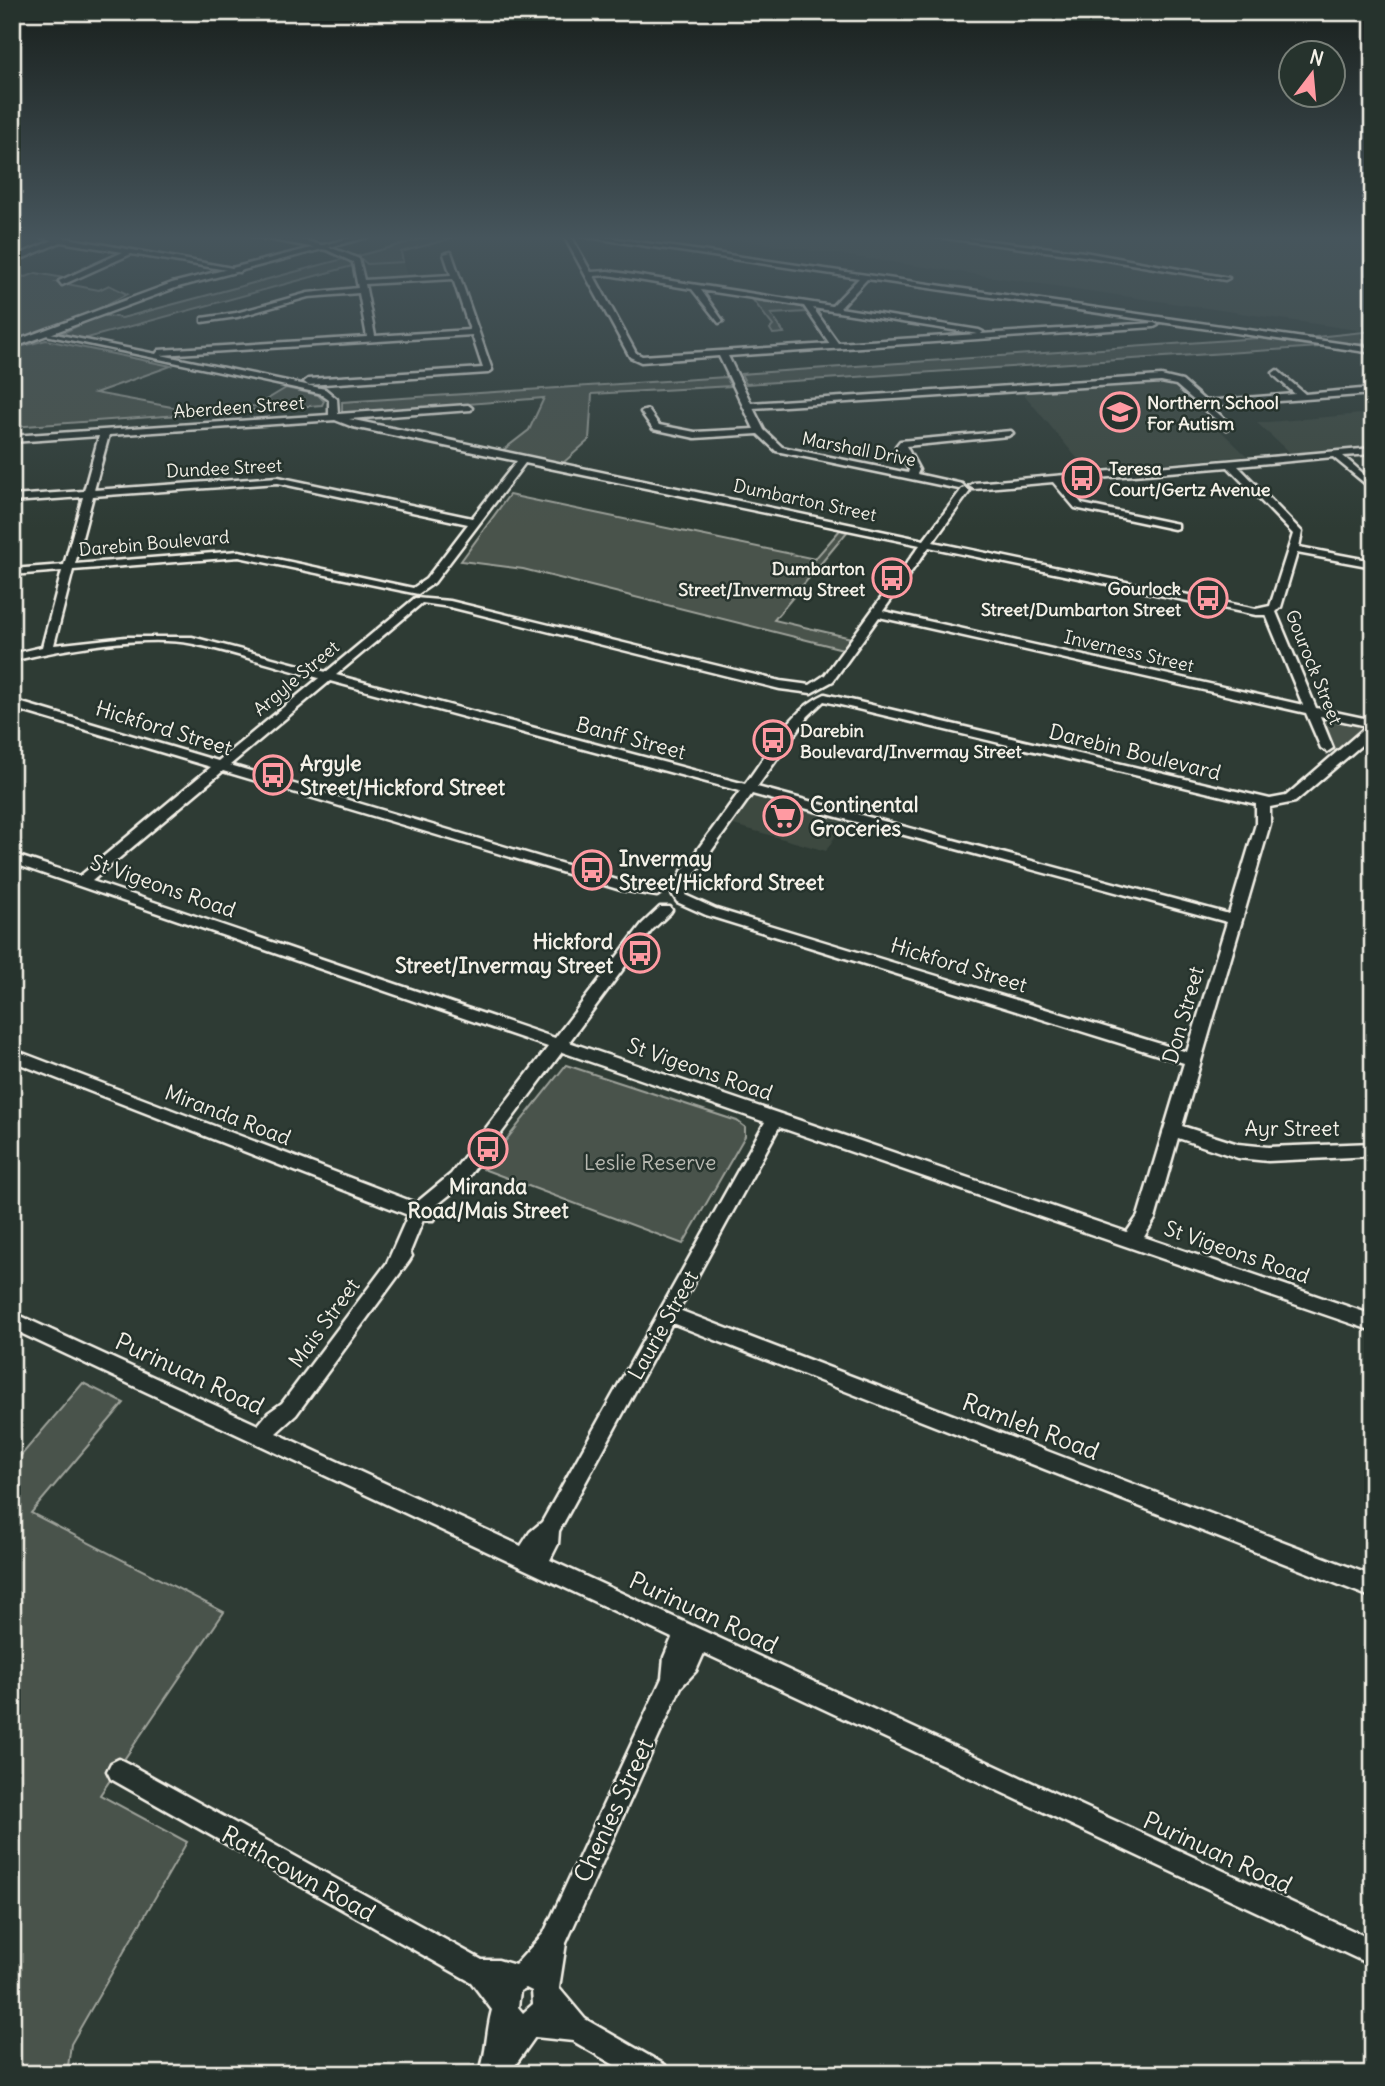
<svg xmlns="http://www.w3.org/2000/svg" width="1385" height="2086" viewBox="0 0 1385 2086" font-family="Delius,sans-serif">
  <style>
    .built { fill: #3c4841 }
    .green { fill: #48524c; stroke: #9ea29a; stroke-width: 2 }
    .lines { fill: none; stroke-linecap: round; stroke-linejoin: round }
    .minor-casing { stroke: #f4f1e8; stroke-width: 5 }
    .major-casing { stroke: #f4f1e8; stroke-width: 5 }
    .minor { fill: #26332d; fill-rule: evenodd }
    .major { fill: #26332d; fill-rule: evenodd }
    .labels { text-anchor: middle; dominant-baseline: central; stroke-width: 5; stroke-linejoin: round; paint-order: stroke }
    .far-poi-label { font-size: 18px; font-weight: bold; fill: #f4f1e8; stroke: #26332d; text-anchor: start }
    .far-street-label { font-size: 18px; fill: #f4f1e8; stroke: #26332d }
    .street-label { font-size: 21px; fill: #f4f1e8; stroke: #26332d }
    .poi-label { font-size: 21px; font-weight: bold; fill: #f4f1e8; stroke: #26332d; text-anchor: start }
    .park-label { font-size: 21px; fill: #b8b9b1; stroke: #26332d }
    .near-street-label { font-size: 24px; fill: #f4f1e8; stroke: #26332d }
  </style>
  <rect width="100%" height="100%" fill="#2e3b34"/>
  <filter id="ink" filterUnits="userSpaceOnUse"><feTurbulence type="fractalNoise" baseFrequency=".0143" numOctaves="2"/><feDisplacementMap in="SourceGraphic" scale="14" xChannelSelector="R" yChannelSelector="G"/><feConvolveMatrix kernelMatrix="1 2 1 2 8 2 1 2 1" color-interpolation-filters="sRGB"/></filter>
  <g filter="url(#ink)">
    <path class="built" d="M712,236H1373V331H1364Z
      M403,262L408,277L363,278V264Z
      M1165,382L1171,383L1247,456L1086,469L1022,392Z
      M1373,413V450L1293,456L1257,423Z
      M752,793L846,819L826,851L730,824Z"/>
    <path class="green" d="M432,236H461L401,252L403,262L367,264L358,256Z
      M343,259L349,260L352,266L80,340L58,335L101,315L122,318Z
      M36,273L64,278L56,282L99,290L109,285L127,294L75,321L12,342V275L26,277Z
      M753,300L802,307L806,312L771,314L784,333L773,334L770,329L773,326Z
      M1373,331V343L1353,345L1306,338Z
      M1259,338L1320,347L746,384L741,374Z
      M46,340L171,366L95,393L188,410L256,406L286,388L318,395L324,401L322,405L12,427V349Z
      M726,377L731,386L592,394L589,440L563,463L502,451L529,430L544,398L342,414V402Z
      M509,495L815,559L840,530L847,532L774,620L851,638L843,649L523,569L461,561Z
      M1322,717L1367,727L1336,754Z
      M566,1065L737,1121L745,1127V1136L683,1244L483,1169Z
      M83,1383L124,1403L31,1513L224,1612L100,1795L187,1842L71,2044L67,2074H12V1466Z"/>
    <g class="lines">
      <g class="minor-casing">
        <path id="minor" d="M37,236L61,237L243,270L239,272L131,254L62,285L59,281L123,252L61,242L12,263V258L53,240Z
          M251,236C287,234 326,244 359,259L364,280L451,275L444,254L451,252L492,370L488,373L308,385L304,382L308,379L483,368L472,335L161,355L325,389L337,399L338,414L468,405L472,408L471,410L349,419L924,540L962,489L965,488L970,491L933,542L1256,609L1270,606L1293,534L1228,467L1063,481L1082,504L1178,524V528L1174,529L1075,508L1053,482L974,489L969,486L974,483L1373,448V454L1343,456L1373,482V490L1333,457L1238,466L1302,532L1299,547L1373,561V567L1297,553L1281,607L1276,612L1316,708L1373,720V735L1295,802L1270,807V824L1182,1126L1238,1144L1268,1147L1373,1143V1156L1268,1161L1238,1158L1178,1138L1155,1219L1144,1237L1373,1315V1331L779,1127L679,1310L1373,1576V1598L672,1323L559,1531L558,1544L550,1560L1373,1940V1966L704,1653L696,1671L681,1687L566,1943L559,1988L585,2019L665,2065L669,2074H630L573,2041L535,2037L509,2074H479C487,2054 486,2031 492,2010L471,1982L111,1779L107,1771L111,1763L119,1759L127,1763L482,1960H498L515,1965L544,1933L662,1678L664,1657L672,1638L12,1329V1312L258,1425L268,1413L282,1403L387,1263L408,1215L12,1061V1049L416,1203L451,1174L548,1047L12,863V854L80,876L211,767L12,708V700L218,761L319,678C277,667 236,653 194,644C145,634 61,649 12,661V654L42,647L62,571L12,575V569L64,565L83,497L12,502V496L84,491L99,436L12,442V436L329,415V400L319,393L46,335L50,333L156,354L159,350L367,337L359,293L308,297L237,317L202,322V318L236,313L308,293L358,288L353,262L327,250ZM453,279L470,330L375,336L365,284ZM335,420L353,427L517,461L472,518L278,477L94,490L109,435ZM525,463L920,545L825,675L810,685L780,681L450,601L415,598L326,672L192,637H126L54,645L73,570L239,557L418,594L434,583ZM278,483L468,524L426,579L413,588L239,551L75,564L93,496ZM929,547L1256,615H1266L1303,705L883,611ZM422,603L450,607L780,689L811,693L833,681L879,617L1306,713L1321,748L1327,752L1333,748L1320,716L1367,726L1286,796L1270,799L825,694C790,709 768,754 745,784L336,675ZM330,681L740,791L682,871L672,894L677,902L706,915L1184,1063L1138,1216L1127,1232L569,1042L652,930L670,913L672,910L670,907H660L642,924L555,1038L92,881L223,771L621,890L657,896L664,891L662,888L627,883L230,765ZM824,701L1256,804V824L1229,914L757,787L808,716ZM752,794L1227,922L1187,1052L716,909L685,895L694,875ZM562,1052L765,1122L542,1522L530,1532L521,1546L276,1433L296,1415L409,1261L412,1256L410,1252L423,1220H434L437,1215L432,1209L463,1184ZM526,1988L532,1991L533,2004L523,2013L518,2007L520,1991Z
          M564,236H571L591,272L608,271L832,306L859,278L580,236H597L1373,348V353L867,279L840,308L979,330L983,332L981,334L1154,323L1158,325L1154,327L728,356L751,403L1161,376L1182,381L1205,401L1295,394L1274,375L1273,373L1277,370L1305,394L1373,388V394L1210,406L1230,424L1232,426L1227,429L1176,385L1161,382L753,408L764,430L782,447L908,473L909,470L896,446L900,441L1011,431L1013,433L1008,436L906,446L919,470L917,474L962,484L964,486L959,489L776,451L758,434L695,438L653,429L641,412L648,410L659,425L695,432L754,429L719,356L641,362L630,357ZM608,275L692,289L719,323L723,321L701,290L804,306L830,344L642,356L636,353L594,276ZM813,308L978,334L838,343Z
          M929,236H949L1084,252L1229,278L1225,280L1084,256Z"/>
      </g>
      <g class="major-casing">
        <path id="major" d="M359,236H372L178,287L12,348V342L172,283Z"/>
      </g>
      <use href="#minor" class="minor"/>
      <use href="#major" class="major"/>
    </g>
  </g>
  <linearGradient id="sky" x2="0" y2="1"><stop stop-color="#19201d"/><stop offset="0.45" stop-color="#46555c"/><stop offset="1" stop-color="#46555c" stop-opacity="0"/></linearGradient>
  <rect width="1385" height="528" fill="url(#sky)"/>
  <defs>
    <g id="school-ring" transform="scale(2.0125)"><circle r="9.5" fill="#26332d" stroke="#ff9aa2" stroke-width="1.5"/><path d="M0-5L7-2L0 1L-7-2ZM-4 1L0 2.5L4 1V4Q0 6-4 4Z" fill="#ff9aa2"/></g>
    <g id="bus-ring" transform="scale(2.0125)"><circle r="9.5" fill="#26332d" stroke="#ff9aa2" stroke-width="1.5"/><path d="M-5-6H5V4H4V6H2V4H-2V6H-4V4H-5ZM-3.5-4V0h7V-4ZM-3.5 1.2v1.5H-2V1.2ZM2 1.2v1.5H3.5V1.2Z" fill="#ff9aa2"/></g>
    <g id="supermarket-ring" transform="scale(2.0125)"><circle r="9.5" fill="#26332d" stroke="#ff9aa2" stroke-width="1.5"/><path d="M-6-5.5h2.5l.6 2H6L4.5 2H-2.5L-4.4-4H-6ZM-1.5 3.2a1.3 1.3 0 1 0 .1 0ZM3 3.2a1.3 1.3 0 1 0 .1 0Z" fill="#ff9aa2"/></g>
  </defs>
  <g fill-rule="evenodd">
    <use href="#school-ring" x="1120" y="412"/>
    <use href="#bus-ring" x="1082" y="478"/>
    <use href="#bus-ring" x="892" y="578"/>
    <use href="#bus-ring" x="1208" y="598"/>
    <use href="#bus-ring" x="773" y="740"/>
    <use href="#bus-ring" x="273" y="775"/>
    <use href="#supermarket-ring" x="783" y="816"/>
    <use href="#bus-ring" x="592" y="870"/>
    <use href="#bus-ring" x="640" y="953"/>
    <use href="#bus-ring" x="488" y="1149"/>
  </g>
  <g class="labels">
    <g class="far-poi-label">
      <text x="1147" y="402">Northern School<tspan x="1147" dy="21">For Autism</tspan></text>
      <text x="1109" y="468">Teresa<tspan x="1109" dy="21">Court/Gertz Avenue</tspan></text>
      <text x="865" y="568" text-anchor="end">Dumbarton<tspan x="865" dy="21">Street/Invermay Street</tspan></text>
      <text x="1181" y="588" text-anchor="end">Gourlock<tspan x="1181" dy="21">Street/Dumbarton Street</tspan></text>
      <text x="800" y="730">Darebin<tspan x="800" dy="21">Boulevard/Invermay Street</tspan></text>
    </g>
    <g class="far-street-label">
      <text transform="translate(239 407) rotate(-4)">Aberdeen Street</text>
      <text transform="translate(859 449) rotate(11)">Marshall Drive</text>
      <text transform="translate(224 468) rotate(-3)">Dundee Street</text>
      <text transform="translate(805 500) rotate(12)">Dumbarton Street</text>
      <text transform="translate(154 543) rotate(-5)">Darebin Boulevard</text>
      <text transform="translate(1129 651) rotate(13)">Inverness Street</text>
      <text transform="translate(1314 667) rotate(68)">Gourock Street</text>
      <text transform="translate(296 678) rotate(-40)">Argyle Street</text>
    </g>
    <g class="street-label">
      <text transform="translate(164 728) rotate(17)">Hickford Street</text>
      <text transform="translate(631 738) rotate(15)">Banff Street</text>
      <text transform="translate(1135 752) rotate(14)">Darebin Boulevard</text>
      <text transform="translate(163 886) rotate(19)">St Vigeons Road</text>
      <text transform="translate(959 965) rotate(17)">Hickford Street</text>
      <text transform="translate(1183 1015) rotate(-74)">Don Street</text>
      <text transform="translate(700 1069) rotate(19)">St Vigeons Road</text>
      <text transform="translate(228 1115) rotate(21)">Miranda Road</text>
      <text x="1292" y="1128">Ayr Street</text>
      <text transform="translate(1237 1252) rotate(19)">St Vigeons Road</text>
      <text transform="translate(324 1323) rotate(-54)">Mais Street</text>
      <text transform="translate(663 1325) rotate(-61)">Laurie Street</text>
    </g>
    <g class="poi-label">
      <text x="300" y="763">Argyle<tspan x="300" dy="24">Street/Hickford Street</tspan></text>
      <text x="810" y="804">Continental<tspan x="810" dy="24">Groceries</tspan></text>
      <text x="619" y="858">Invermay<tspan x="619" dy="24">Street/Hickford Street</tspan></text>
      <text x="613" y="941" text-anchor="end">Hickford<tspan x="613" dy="24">Street/Invermay Street</tspan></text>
      <text x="488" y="1186" text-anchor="middle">Miranda<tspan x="488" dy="24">Road/Mais Street</tspan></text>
    </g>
    <g class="park-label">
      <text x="650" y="1162">Leslie Reserve</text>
    </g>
    <g class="near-street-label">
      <text transform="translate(190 1373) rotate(25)">Purinuan Road</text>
      <text transform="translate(1031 1426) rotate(21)">Ramleh Road</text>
      <text transform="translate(704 1612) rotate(25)">Purinuan Road</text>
      <text transform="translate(613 1810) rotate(-65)">Chenies Street</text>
      <text transform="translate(1218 1852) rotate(25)">Purinuan Road</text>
      <text transform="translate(299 1873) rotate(29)">Rathcown Road</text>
    </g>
  </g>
  <rect width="1385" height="2086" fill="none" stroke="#26332d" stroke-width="42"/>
  <rect x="21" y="21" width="1343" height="2044" fill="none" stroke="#f4f1e8" stroke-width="2.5" filter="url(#ink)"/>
  <g transform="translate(1312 74) rotate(16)"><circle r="33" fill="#26332d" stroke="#787f78" stroke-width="2"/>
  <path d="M0-5L12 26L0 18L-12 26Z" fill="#ff9aa2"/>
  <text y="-10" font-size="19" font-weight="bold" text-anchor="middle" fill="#f4f1e8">N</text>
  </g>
</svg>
